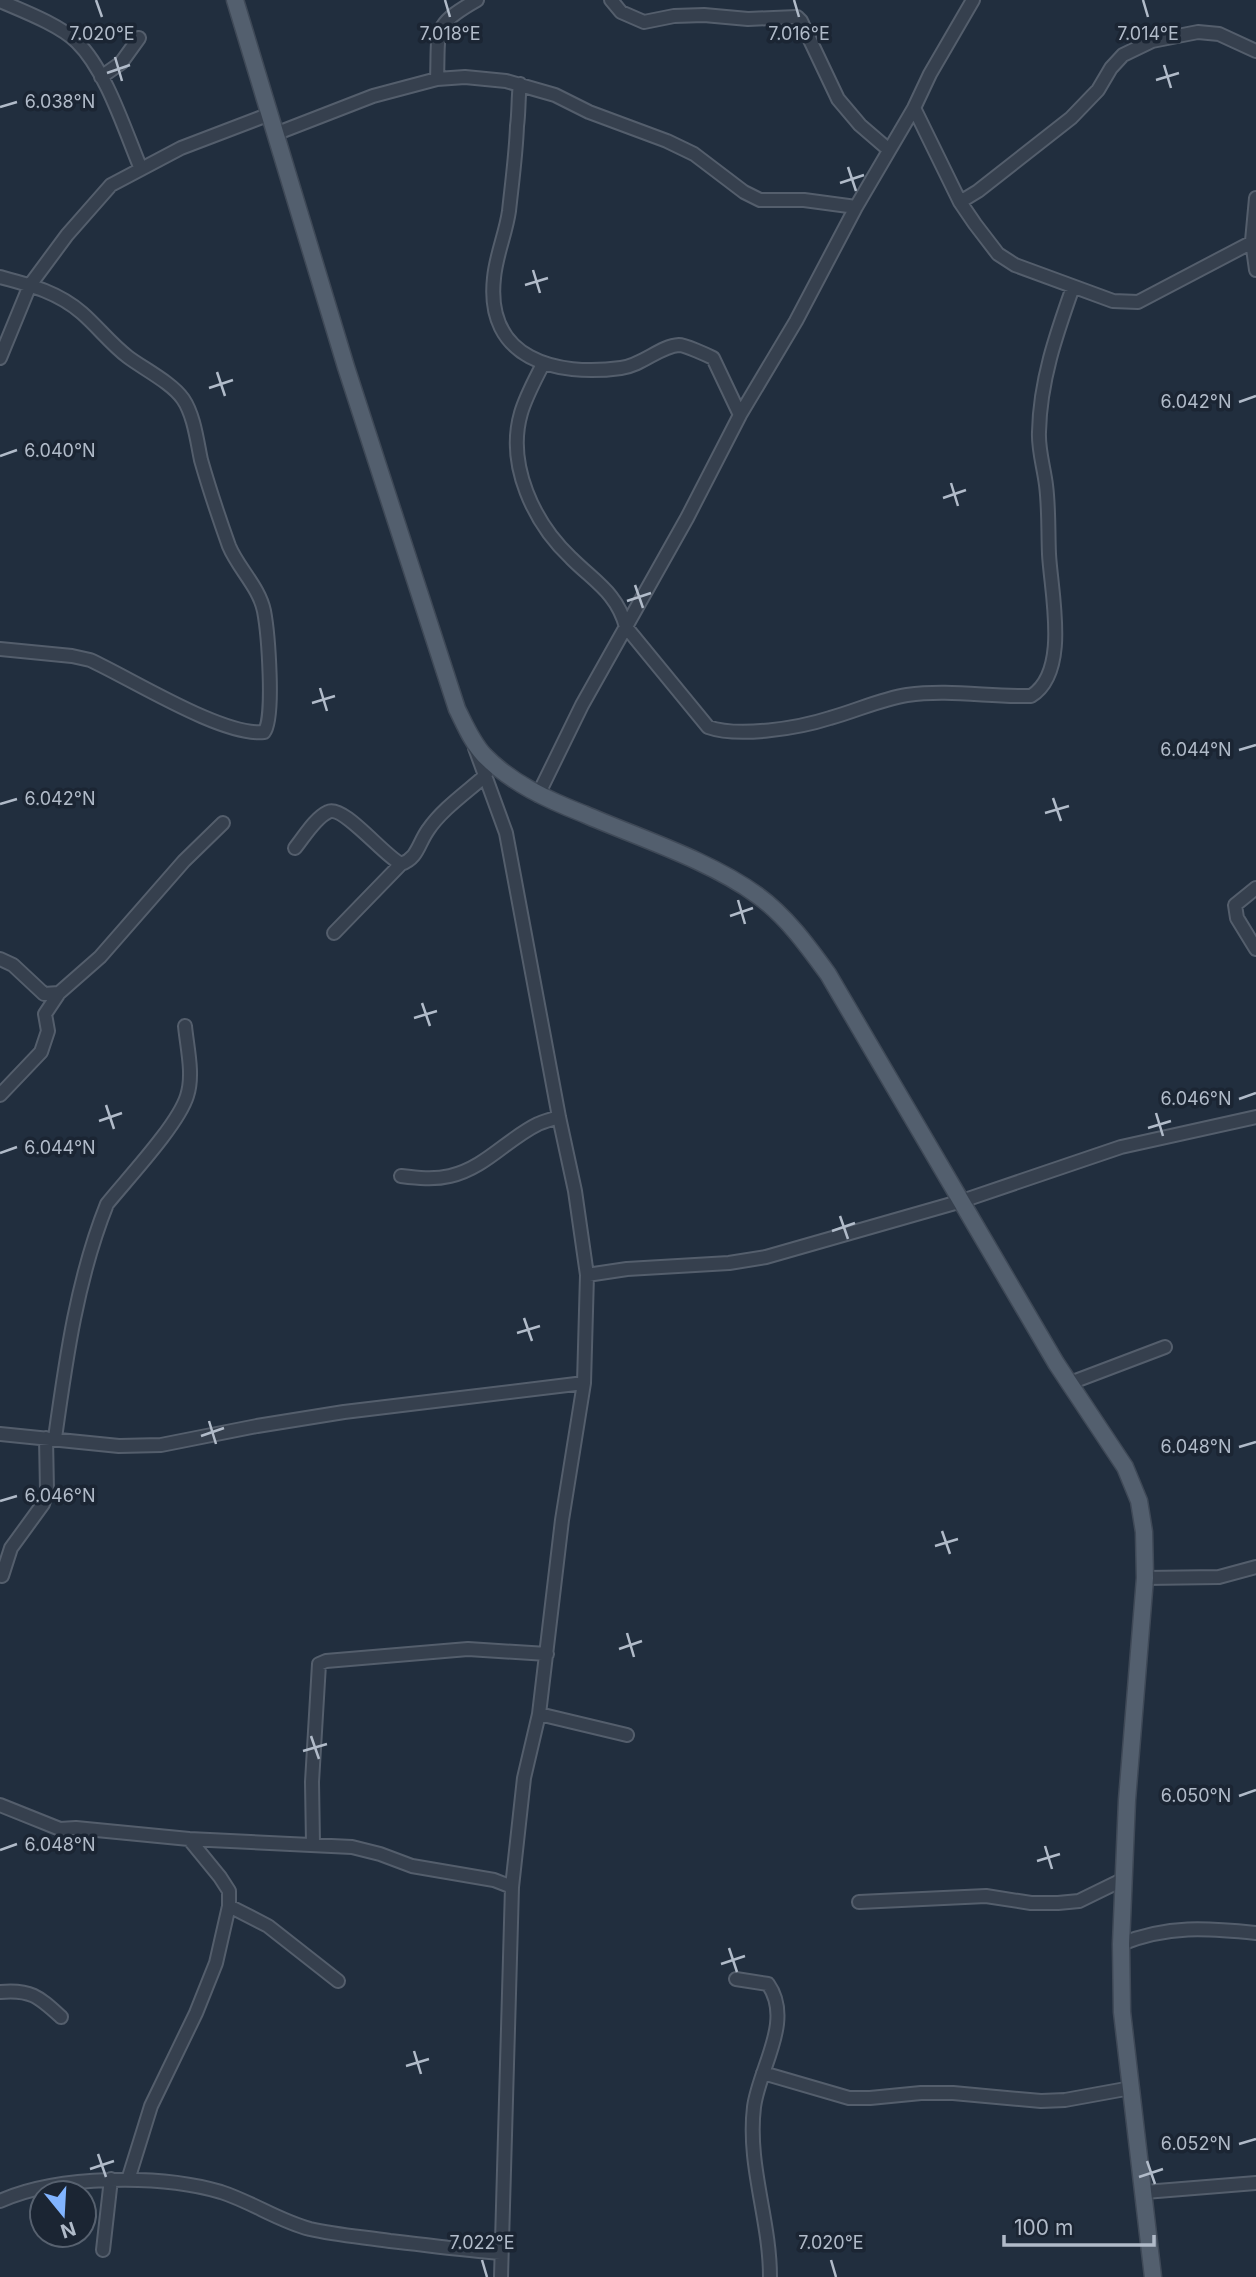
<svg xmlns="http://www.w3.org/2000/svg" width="1256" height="2277" viewBox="0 0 1256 2277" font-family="Inter,sans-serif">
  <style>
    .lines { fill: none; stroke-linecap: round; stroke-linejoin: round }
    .minor-casing { stroke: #545e6c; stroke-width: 16 }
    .major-casing { stroke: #3f4957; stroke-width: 19 }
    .minor { stroke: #36404e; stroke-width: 12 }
    .major { stroke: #535f6e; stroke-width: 16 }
    .ticks { fill: none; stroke: #b1bbc9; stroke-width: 2.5 }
    .ticks-label { font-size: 18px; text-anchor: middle; fill: #b1bbc9; stroke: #1b2533; stroke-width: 7; stroke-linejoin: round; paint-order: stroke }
  </style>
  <rect width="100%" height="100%" fill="#212e3e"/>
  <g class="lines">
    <g class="minor-casing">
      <path id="minor" d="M611,0L621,12L644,22L674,16L704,15L748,19L797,17L801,21L838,99L860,125L889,150
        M0,1C23,11 60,25 77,42C106,70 125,131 141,169
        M101,77L121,63L139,38
        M437,79C439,30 431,26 477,0
        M520,84C518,98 519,112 517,126C516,154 512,183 509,211C506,233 496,255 494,278C485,359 556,377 621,368C643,365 660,346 679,345C685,345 707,355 713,358L740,415
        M914,108L960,202L975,224L998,254L1015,265L1113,301L1138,302L1256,240
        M275,134L373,96L437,79L465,77L506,81L555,95L589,112L667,141L694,154L744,192L760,200H804L856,207
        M1256,198L1252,241L1256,270
        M960,202L978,191L1071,118L1098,90L1111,68L1123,55L1152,41L1198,32L1219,34L1256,51
        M0,277C30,285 58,292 82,313C98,327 111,344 128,357C144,369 172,383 183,399C194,415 197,441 201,460C209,488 219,518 229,546C238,568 259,587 264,611C268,632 275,719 264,732C223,737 130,678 90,660L72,656L0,649
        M0,358L30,285L67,235L111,185L181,148L270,114
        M543,364C535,380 526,396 521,413C506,465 534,523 571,558C595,582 617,593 626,627L708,727C739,738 799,728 830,718C856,711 881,699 907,695C949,689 989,697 1031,696C1070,672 1051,593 1049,554C1048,531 1049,508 1046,485C1044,468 1038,449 1039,432C1040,381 1056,335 1073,287
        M475,748L506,833L559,1117L575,1191L587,1275L584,1383L562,1520L539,1714L524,1778L512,1887L501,2277
        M538,795L582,705L687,518L740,415L796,321L856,207L914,108L930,74L973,0
        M295,848C304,837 315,818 328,812C343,804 383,855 401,864C418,858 418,844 428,830C442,809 467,792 486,775
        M1256,888L1235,905L1237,918L1256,949
        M334,933L401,864
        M0,959L13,965L44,994L59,993L100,957L184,861L223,823
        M0,1095L41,1052L48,1031L45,1014L59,993
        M401,1176C417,1178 434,1180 450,1176C485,1168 507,1139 538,1124C545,1121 552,1119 559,1117
        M587,1275L627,1269L729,1263L766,1257L962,1201L1121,1147L1256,1117
        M1070,1383L1165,1347
        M0,1434L119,1446L161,1445L257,1426L344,1412L584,1383
        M55,1438C66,1359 77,1279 107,1204C128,1178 178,1125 187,1096C194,1075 187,1047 185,1026
        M2,1576L11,1548L43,1504L47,1491L46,1438
        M1145,1578L1219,1577L1256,1567
        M539,1714L627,1735
        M0,1805L60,1829L76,1828L189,1839L352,1847L380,1854L412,1866L494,1880L512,1887
        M313,1844L312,1782L319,1664L326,1661L468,1649L547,1654
        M859,1902L986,1896L1031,1903H1058L1079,1901L1122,1880
        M229,1906L268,1926L338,1981
        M1121,1944C1168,1925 1207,1928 1256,1933
        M736,1979L768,1984C794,2021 759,2068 754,2107C747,2165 770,2219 770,2277
        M0,1992C31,1989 39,1997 61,2017
        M763,2073L849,2098H870L921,2093H953L1041,2101L1065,2100L1131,2088
        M128,2180L151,2106L196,2013L216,1963L229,1906V1891L220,1877L189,1839
        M1145,2192L1256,2183
        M0,2201C58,2175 160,2174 221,2192C252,2202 279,2221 310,2229C336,2235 363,2237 390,2241C427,2245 464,2250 501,2253
        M103,2250L111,2179"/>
    </g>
    <g class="major-casing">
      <path id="major" d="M235,0L346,367L457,709C465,725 472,742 484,755C511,783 548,800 584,814C639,838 709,860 757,895C786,916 807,945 828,974L1056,1363L1125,1467L1139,1501L1144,1532L1145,1578L1127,1800L1121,1944L1122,2012L1153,2277"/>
    </g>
    <use href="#minor" class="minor"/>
    <use href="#major" class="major"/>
  </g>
  <path class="ticks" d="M96,0L102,17M445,0L450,17M794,0L799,17M1143,0L1148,17M115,57L122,81M1164,65L1171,88M107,73L130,65M1156,80L1179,73M0,107L17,102M848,167L856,191M840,183L864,175M533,270L540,293M525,285L548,278M217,372L225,396M209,388L233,380M1239,402L1256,396M0,456L17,450M951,483L958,506M943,498L966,490M635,585L643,608M627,601L651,593M320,688L327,711M312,703L335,696M1239,750L1256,745M1053,798L1061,821M0,804L17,799M1045,813L1069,806M738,900L745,924M730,916L753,908M422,1003L430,1026M414,1018L437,1011M1239,1099L1256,1093M106,1105L114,1129M1156,1113L1163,1136M99,1121L122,1113M1148,1128L1171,1121M0,1153L17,1147M840,1216L848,1239M832,1231L855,1223M524,1318L532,1341M517,1333L540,1326M209,1421L216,1444M201,1436L224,1428M1239,1447L1256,1442M0,1501L17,1496M942,1531L950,1554M935,1546L958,1539M627,1633L634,1657M619,1649L642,1641M311,1736L319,1759M303,1751L327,1744M1239,1796L1256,1790M1045,1846L1052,1869M0,1850L17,1844M1037,1861L1060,1854M729,1948L737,1972M721,1964L745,1956M414,2051L421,2074M406,2066L429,2059M1239,2144L1256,2139M98,2154L106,2177M1147,2161L1155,2184M90,2169L114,2161M1139,2177L1163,2169M482,2260L487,2277M831,2260L836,2277"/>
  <g class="ticks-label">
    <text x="102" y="40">7.020°E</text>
    <text x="450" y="40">7.018°E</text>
    <text x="799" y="40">7.016°E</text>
    <text x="1148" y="40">7.014°E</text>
    <text x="60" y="108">6.038°N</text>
    <text x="1196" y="408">6.042°N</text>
    <text x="60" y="457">6.040°N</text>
    <text x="1196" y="756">6.044°N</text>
    <text x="60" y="805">6.042°N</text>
    <text x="1196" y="1105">6.046°N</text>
    <text x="60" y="1154">6.044°N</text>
    <text x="1196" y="1453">6.048°N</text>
    <text x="60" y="1502">6.046°N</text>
    <text x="1196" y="1802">6.050°N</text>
    <text x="60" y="1851">6.048°N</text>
    <text x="1196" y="2150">6.052°N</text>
    <text x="482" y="2249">7.022°E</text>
    <text x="831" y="2249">7.020°E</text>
  </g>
  <g transform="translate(63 2214) rotate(162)"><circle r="33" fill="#1b2533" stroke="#57616f" stroke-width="2"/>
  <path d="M0-5L12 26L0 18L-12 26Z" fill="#81b4ff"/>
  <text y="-10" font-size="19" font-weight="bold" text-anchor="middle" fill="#b1bbc9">N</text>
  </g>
  <path d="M1004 2235v10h150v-10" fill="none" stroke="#b1bbc9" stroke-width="3.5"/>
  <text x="1014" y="2235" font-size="21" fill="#b1bbc9" stroke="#1b2533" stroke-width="5" paint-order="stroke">100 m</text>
</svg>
